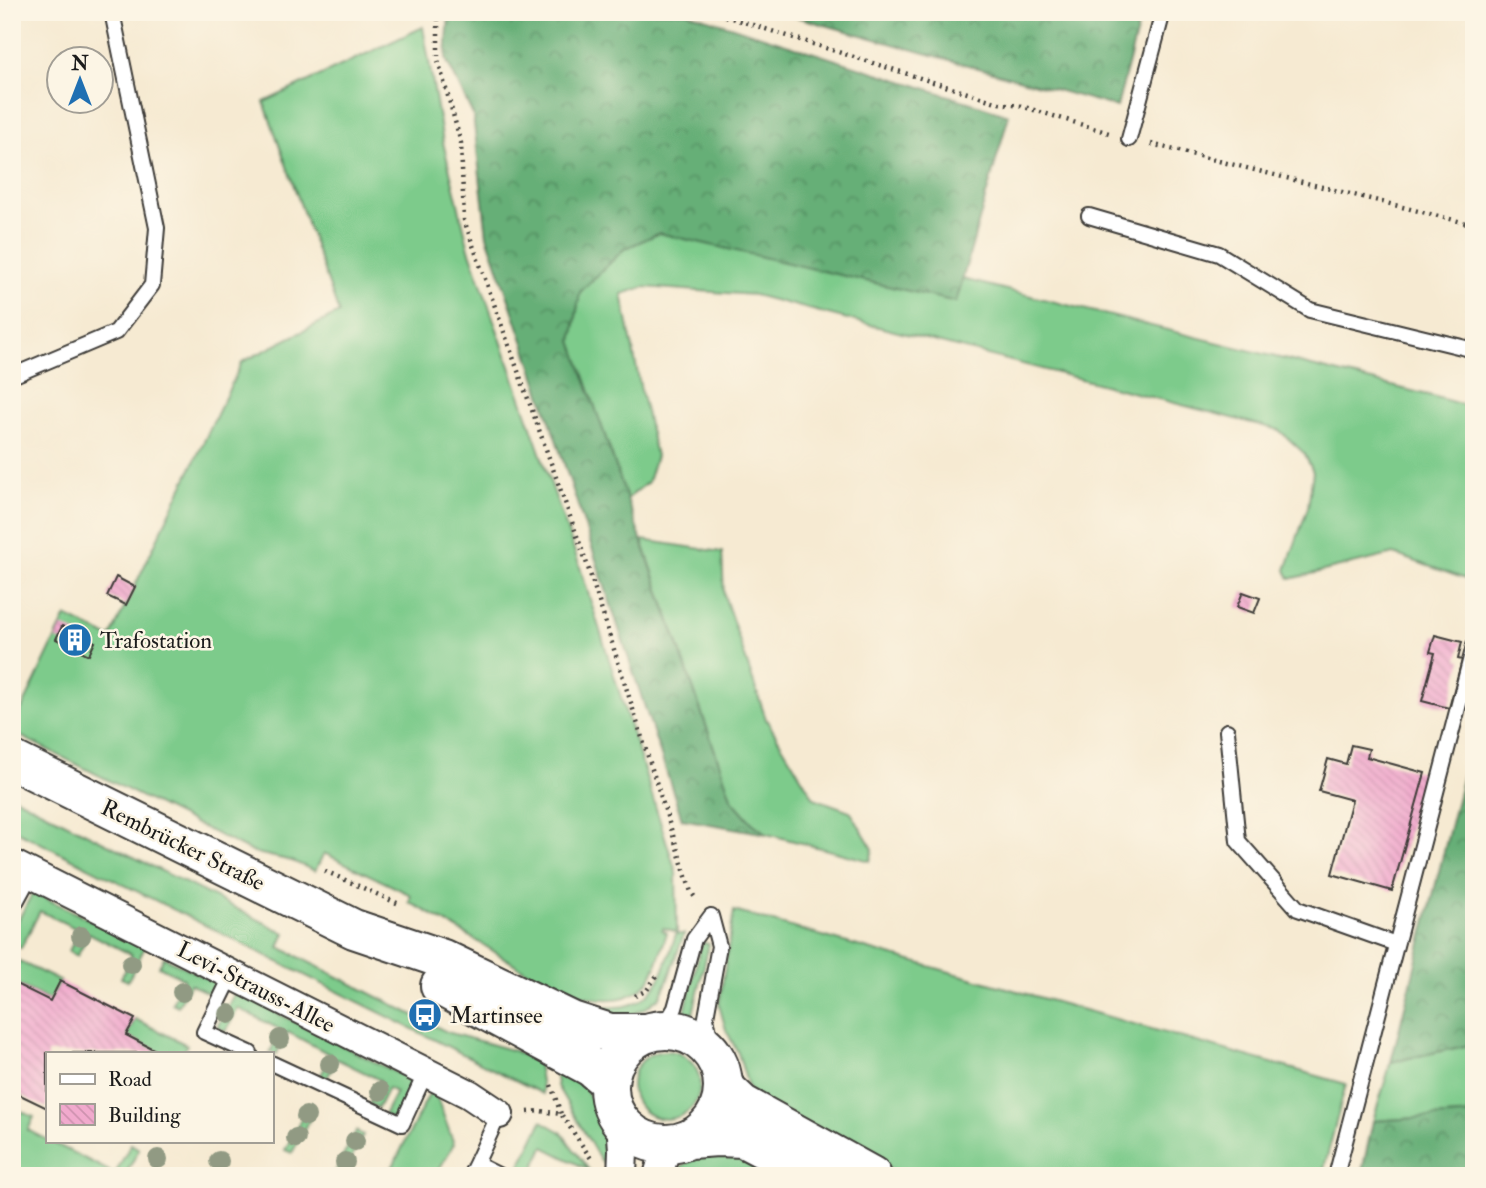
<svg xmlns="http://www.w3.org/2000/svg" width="1486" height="1188" viewBox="0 0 1486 1188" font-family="'IM FELL Double Pica',serif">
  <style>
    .grass { fill: #7dcb8b; stroke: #4c7454; stroke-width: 2 }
    .forest { fill: url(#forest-crowns); stroke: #41664a; stroke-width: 2 }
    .building { fill: url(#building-back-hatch) }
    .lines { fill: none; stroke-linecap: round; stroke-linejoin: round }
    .lane-casing { stroke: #3d3b37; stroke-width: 18 }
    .street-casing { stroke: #3d3b37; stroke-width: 32 }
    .secondary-casing { stroke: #3d3b37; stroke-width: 42 }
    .path { stroke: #3d3b37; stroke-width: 4.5; stroke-dasharray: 2 5; stroke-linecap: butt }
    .lane { stroke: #fff; stroke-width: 14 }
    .street { stroke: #fff; stroke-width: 28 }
    .secondary { stroke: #fff; stroke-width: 38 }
    .tree { fill: #919a83 }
    .labels { text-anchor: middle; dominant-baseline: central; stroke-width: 5; stroke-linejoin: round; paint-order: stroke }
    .poi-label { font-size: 23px; fill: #1c1c1c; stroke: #fcf5e5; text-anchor: start }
    .street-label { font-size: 23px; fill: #1c1c1c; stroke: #fcf5e5 }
  </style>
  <defs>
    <pattern id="forest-crowns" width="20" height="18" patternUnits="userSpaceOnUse" patternTransform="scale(1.75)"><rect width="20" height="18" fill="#66af77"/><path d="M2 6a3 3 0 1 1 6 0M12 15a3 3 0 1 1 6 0" fill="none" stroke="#538e61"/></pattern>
    <pattern id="building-back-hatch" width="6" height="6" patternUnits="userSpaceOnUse" patternTransform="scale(1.75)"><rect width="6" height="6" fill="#f1aacd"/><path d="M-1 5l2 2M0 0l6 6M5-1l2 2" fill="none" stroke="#ce92af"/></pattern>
  </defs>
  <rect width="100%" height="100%" fill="#fcf5e5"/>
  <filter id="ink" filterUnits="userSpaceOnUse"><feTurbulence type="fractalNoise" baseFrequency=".0143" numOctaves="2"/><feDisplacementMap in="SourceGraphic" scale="14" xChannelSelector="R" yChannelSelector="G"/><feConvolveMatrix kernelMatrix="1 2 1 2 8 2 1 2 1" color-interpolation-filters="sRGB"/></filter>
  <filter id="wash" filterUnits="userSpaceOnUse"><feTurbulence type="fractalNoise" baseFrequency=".00686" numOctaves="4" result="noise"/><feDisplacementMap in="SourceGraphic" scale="28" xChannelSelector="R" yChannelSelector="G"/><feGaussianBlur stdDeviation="1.57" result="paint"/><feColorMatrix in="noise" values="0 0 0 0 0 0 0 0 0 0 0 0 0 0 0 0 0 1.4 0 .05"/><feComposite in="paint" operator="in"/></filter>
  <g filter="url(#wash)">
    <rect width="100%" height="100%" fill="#f6ead2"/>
    <path class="grass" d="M423,27L443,142L469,249L580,567L676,872L677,932L664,928L662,930L667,933C663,944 655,974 648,982C605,1031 514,963 474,939C453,926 431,914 409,902L411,895L324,853L315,871L292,861L252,852L12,732V714L18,717L66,616L110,638L242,362L339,313L264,102Z
      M659,233L956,301L963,279L1436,397L1474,408V582L1394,554L1290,579L1286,570L1308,507L1313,472L1305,454L1279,430L754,295L644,287L622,294L641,390L656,456L648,482L627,499L572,341L580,292L624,249Z
      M642,540L722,552L724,595L766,719L814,798L850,811L873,849L870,861L767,834L752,823L732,800Z
      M12,796L285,933L279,947L447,1032L515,1051L538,1063L543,1094L12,829Z
      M33,892L145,947L128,981L121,978L132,955L89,933L77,956L69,951L79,930L40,911L21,948L12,944V932Z
      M734,911L1346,1084L1322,1176H906L771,1112L749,1090L738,1053L726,1030L719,1005Z
      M676,934H684L667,982L660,997L646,1008L631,1015L617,1017L592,1009C603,1006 613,1008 625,1006C660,999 666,963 676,934Z
      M702,942L709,944L693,1014L685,1011Z
      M164,957L218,984L212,995L190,984L178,1006L172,1003L184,979L159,966Z
      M12,958L60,981L50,1001L12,982Z
      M235,992L417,1083L398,1122L384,1115L396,1092L388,1088L378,1108L369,1104L380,1080L337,1059L326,1080L320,1077L331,1055L288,1032L276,1055L270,1052L281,1030L238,1008L226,1031L217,1027Z
      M135,1019L187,1045L183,1053H161L126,1036Z
      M1474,1044V1114L1373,1121L1391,1062Z
      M632 1085a34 34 0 1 1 68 0a34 34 0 1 1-68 0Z
      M564,1064L582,1080L590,1098L610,1144L613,1174L601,1161L557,1086L556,1076Z
      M431,1090L437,1098L454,1144L435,1176H388Z
      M12,1107L34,1117L28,1130L115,1174L131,1144L139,1149L125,1176H23L12,1170Z
      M307,1107L314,1111L292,1153L285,1150Z
      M542,1121L561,1132L589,1170L593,1176H586L589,1170L544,1147L530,1176H520L516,1174Z
      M356,1131L363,1135L342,1176L334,1174Z
      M742,1152L788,1176H672L686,1163L700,1154Z"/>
    <path class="forest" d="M449,12H686L1009,115L956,302L659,233L624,249L580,292L572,341L732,800L752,823L767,834L682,819L528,355L487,236L473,115L446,59Z
      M779,12H1142L1117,107Z
      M1471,744H1474V1044L1391,1062Z
      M1474,1114V1176H1361L1373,1121Z"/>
    <g id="blocks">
      <path class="building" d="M116,577L135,587L126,605L107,596Z
        M1243,592L1260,598L1254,613L1237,607Z
        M62,626L95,642L89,655L56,639Z
        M1435,635L1462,642L1458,659L1462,660L1449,708L1422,701L1435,653L1430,652Z
        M1351,745L1369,749L1367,757L1425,773L1392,891L1332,874L1352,800L1319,791L1328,759L1346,764Z
        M60,981L135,1019L126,1035L161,1053H47V1108L12,1091V982L50,1001Z"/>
    </g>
  </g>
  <g filter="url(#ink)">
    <use href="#blocks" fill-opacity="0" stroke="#3d3b37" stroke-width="2"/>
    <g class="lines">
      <g class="lane-casing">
        <path id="lane" d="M1129,139L1163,12
          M1089,216L1219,254L1310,310L1474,350
          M12,376L116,332L152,285L157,228L112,12
          M1227,731L1238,841L1298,909L1396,944
          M12,909L31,874
          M711,916L719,946L706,1017L713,1054
          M232,975L204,1032L250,1053
          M662,1030L675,1008L694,939L711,916
          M271,1063L402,1124L426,1072
          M476,1164L499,1114
          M470,1176L476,1164L500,1176
          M1336,1176L1474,646"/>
      </g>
      <g class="street-casing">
        <path id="street" d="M12,864L469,1094L499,1114
          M621,1122L623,1150L622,1176
          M658,1176L667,1144"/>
      </g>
      <g class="secondary-casing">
        <path id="secondary" d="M12,760L354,929L443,959L572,1021L610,1033H646
          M440,986L591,1067L609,1082
          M609 1087a57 57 0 1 1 114 0a57 57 0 1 1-114 0Z
          M724,1087L742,1104L872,1176
          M690,1139L717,1137L743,1138L816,1176"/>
      </g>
      <path class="path" d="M438,12V60L461,143L464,220L586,561L691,892L697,900
        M712,12L999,103L1021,106L1109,133
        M1151,144L1474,225
        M325,871L399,904
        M635,996L647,990L658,974
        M551,1085L561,1114
        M528,1112L540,1111L561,1114L592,1160"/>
      <use href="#lane" class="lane"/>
      <use href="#street" class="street"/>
      <use href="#secondary" class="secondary"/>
    </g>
    <g class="tree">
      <circle cx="81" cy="936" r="10"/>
      <circle cx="131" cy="964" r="10"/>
      <circle cx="182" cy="992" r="10"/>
      <circle cx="229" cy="1014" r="10"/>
      <circle cx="280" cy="1039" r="10"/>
      <circle cx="330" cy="1064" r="10"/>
      <circle cx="380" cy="1091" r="10"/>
      <circle cx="306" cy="1116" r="10"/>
      <circle cx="296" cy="1138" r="10"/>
      <circle cx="355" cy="1141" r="10"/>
      <circle cx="158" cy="1159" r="10"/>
      <circle cx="219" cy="1161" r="10"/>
      <circle cx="345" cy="1162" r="10"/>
    </g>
  </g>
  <defs>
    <g id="building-disc" transform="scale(1.75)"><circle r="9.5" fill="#1f6fb2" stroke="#fcf5e5"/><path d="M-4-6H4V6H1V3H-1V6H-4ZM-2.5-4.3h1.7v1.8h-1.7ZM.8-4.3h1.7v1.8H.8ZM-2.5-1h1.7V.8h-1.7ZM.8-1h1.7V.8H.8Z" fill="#fff"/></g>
    <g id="bus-disc" transform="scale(1.75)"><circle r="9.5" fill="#1f6fb2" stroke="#fcf5e5"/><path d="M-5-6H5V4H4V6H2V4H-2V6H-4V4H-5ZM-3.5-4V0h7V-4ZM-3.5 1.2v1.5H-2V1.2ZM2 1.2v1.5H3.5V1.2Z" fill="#fff"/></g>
  </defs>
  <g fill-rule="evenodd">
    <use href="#building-disc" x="75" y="640"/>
    <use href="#bus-disc" x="425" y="1015"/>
  </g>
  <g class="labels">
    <g class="poi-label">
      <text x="100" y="640">Trafostation</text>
      <text x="450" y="1015">Martinsee</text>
    </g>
    <g class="street-label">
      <text transform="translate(183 845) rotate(26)">Rembrücker Straße</text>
      <text transform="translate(256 987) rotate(27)">Levi-Strauss-Allee</text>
    </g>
  </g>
  <rect width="1486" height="1188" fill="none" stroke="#fcf5e5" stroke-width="42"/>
  <rect x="46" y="1052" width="228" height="91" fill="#fcf5e5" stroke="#a29e95" stroke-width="2"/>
  <rect x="60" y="1074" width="35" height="10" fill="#ffffff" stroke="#a29e95" stroke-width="2"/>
  <text x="108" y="1086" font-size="21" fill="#1c1c1c">Road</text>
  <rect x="60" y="1104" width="35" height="21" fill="url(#building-back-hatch)" stroke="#a29e95" stroke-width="2"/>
  <text x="108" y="1122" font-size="21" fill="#1c1c1c">Building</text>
  <g transform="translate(80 80)"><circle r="33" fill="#fcf5e5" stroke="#a29e95" stroke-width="2"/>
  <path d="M0-5L12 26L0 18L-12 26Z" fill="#1f6fb2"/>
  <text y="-10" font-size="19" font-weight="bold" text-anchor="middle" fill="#1c1c1c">N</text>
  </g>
</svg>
